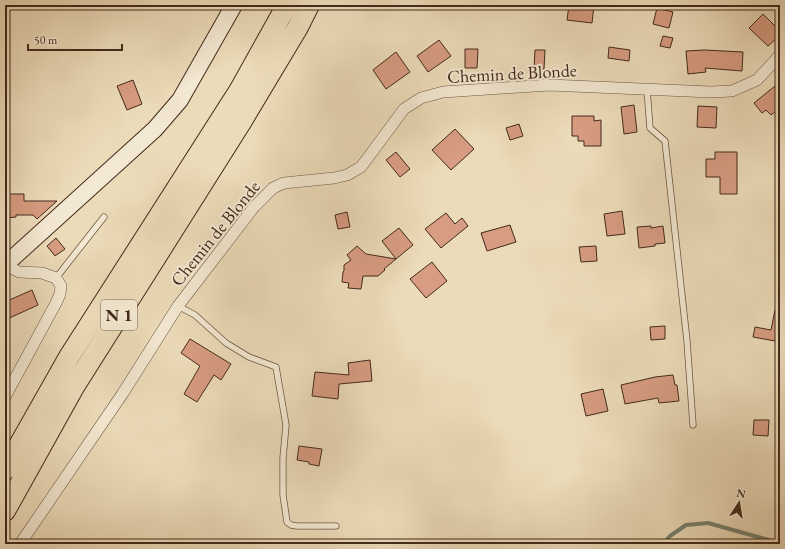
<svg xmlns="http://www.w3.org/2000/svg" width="785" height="549" viewBox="0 0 785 549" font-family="'EB Garamond',serif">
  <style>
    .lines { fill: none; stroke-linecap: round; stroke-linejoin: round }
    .stream { stroke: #778170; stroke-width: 4 }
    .building { fill: #d79c81; stroke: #43291b }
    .lane-casing { stroke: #6d5642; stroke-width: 7 }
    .street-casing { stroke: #6d5642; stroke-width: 12 }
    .secondary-casing { stroke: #43291b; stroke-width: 18 }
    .highway-casing { stroke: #43291b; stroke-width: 22 }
    .lane { stroke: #f3e8d2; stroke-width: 5.5 }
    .street { stroke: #f3e8d2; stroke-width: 11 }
    .secondary { stroke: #f3e8d2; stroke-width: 16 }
    .highway { stroke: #ecdbb9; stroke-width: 20 }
    .labels { text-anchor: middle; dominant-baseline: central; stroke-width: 4; stroke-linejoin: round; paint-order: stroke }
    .shield { fill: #f3e8d2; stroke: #786252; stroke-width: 1 }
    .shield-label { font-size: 17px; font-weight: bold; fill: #43291b }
    .street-label { font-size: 18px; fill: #43291b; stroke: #f3e8d2 }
  </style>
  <rect width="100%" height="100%" fill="#ecdbb9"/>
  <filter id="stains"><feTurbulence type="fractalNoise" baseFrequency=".005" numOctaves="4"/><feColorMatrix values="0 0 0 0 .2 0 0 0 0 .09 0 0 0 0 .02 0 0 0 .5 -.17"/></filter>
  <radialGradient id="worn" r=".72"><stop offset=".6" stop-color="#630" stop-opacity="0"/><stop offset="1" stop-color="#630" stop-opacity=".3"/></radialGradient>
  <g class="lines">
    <path class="stream" d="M663,544L670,536L686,525L708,523L780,543"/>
  </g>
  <path class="building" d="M569,5H594L592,23L567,20Z
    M657,8L673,12L669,28L653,24Z
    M763,14L780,31V35L768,46L749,28Z
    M663,36L673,38L670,48L660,46Z
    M439,40L451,56L428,72L417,56Z
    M609,47L630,50L629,61L608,58Z
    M465,49H478L477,68H465Z
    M535,50H545L544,69L534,68Z
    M704,50L743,52L742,71L705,68L706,72L688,74L686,51Z
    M396,52L410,72L386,89L373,70Z
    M133,80L142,104L127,110L117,86Z
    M780,82V108L771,115L766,110L762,113L754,103Z
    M634,105L637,132L624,134L621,107Z
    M698,106L717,107L716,128L697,127Z
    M572,116H594V121L601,120V146H584V141H578V136H572Z
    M519,124L523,136L510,140L506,128Z
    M455,129L474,149L451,170L432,150Z
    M396,152L410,169L400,177L386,160Z
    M715,152H737V194H720V177H706V159H715Z
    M5,194H24V201H57L37,219L33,215H16V217L5,218Z
    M622,211L625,234L607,236L604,214Z
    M347,212L350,227L338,229L335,215Z
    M446,213L455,224L462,218L468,226L441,248L425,229Z
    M510,225L516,242L487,251L481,233Z
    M651,226V228L663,226L665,243L655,244V246L639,248L637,227Z
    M399,228L413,245L396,259L382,241Z
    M56,238L65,249L55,256L47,246Z
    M357,246L366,254L396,259L384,269L385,270L378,276H363L361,289L348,288L349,283L342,282L343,272L344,271V265L351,260L347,255Z
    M596,246L597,261L581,262L579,247Z
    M432,262L447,281L426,298L410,279Z
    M32,290L38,305L5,320V302Z
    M775,310L780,311V340L775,339V341L753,337L755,327L771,330Z
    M665,326V339L651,340L650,327Z
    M190,339L231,364L221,380L214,375L197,402L184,394L200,366L181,353Z
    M370,360L372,381L339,384L338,399L312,396L315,372L349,375L348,363Z
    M673,375L675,385H677L679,401L659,403L658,398L625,404L621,385L655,377Z
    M603,389L608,411L586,416L581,394Z
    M754,420H769L768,436L753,435Z
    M299,446L322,449L319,466L309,464V462L297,460Z"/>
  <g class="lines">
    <g class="lane-casing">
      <path id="lane" d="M647,89L650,128L665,141L687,341L693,425
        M56,278L104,217
        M178,306L195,315L226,343L249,357L276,367L286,425L283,458V495L287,522L291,525L297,526H336"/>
    </g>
    <g class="street-casing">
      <path id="street" d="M5,397L56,303L60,294L61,286L56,278L42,273L19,272L6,265
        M20,544L123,393L178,306L254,207L273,188L284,183L334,178L347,175L361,167L404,109L421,98L443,92L549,85L711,92L732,91L757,80L780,55"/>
    </g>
    <g class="secondary-casing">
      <path id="secondary" d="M5,265L155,129L180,100L234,5"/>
    </g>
    <g class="highway-casing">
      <path id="highway" d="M5,470L69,357L239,91L287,5
        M5,511L74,387L240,124L298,27L309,5"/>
    </g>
    <use href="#lane" class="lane"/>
    <use href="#street" class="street"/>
    <use href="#secondary" class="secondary"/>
    <use href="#highway" class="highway"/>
  </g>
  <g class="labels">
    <rect class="shield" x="101" y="300" width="36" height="30" rx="3"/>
    <g class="shield-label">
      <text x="119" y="315">N 1</text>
    </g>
    <g class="street-label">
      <text transform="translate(512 73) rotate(-3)">Chemin de Blonde</text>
      <text transform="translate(215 233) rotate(-51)">Chemin de Blonde</text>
    </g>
  </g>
  <rect width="785" height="549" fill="none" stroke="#ecdbb9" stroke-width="20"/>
  <rect x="6" y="6" width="773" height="537" fill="none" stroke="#43291b" stroke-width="2"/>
  <rect x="10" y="10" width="765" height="529" fill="none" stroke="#43291b"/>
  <g transform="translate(739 503) rotate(12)" stroke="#f3e8d2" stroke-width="3" paint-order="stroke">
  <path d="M0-3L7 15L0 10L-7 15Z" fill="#43291b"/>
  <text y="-6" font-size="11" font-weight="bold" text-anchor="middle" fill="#43291b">N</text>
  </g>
  <path d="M28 44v6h94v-6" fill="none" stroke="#43291b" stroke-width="2"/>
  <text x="34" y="44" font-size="12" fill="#43291b" stroke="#f3e8d2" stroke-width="3" paint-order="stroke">50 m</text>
  <rect width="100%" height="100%" filter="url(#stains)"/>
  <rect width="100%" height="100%" fill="url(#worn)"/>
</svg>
